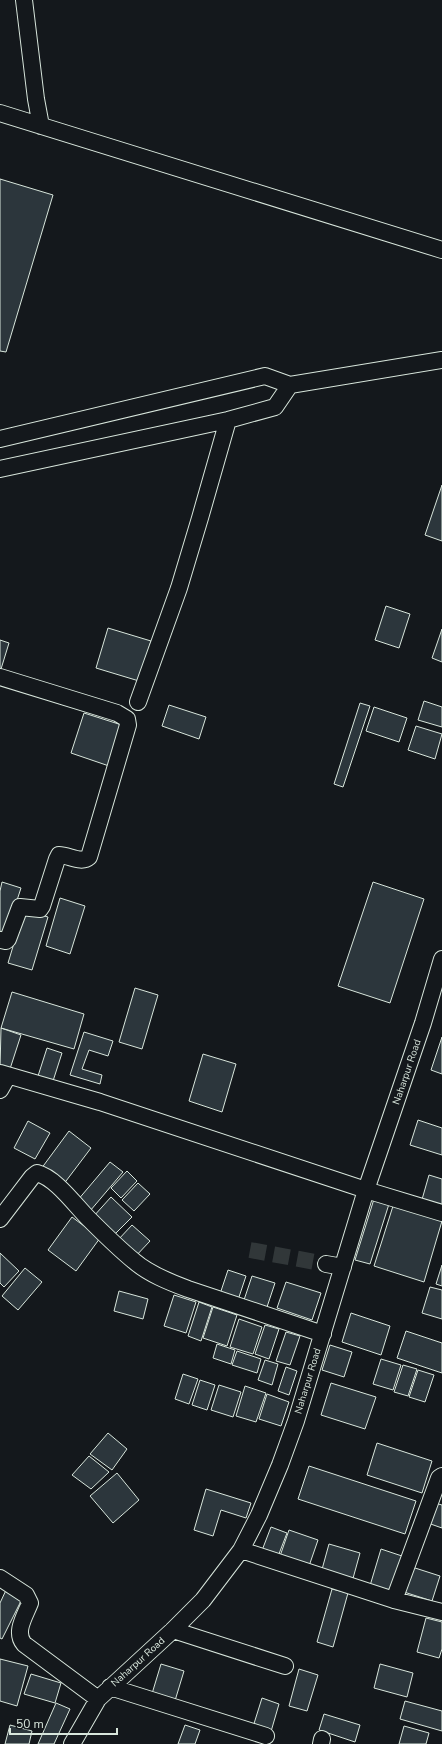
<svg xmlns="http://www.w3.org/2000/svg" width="442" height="1744" viewBox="0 0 442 1744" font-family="'Nunito Sans',sans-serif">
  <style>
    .building { fill: #2c363c; stroke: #d8e6dc }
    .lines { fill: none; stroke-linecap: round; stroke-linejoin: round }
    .minor-tunnel { stroke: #313739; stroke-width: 16; stroke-dasharray: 16 8; stroke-linecap: butt }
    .minor-casing { stroke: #d8e6dc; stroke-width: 18 }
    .minor { stroke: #14181c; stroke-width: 16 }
    .labels { text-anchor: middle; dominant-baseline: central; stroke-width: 3; stroke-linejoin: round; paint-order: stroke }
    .street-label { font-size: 10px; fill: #d8e6dc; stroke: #14181c }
  </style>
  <rect width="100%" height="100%" fill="#14181c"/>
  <path class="building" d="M0,179L53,195L6,352L0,351Z
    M442,485V541L425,535Z
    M386,606L410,614L399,648L375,640Z
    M108,628L151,641L139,681L96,668Z
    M442,629V662L432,658Z
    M0,640L9,643L1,669H0Z
    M424,701L442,707V727L418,720Z
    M360,703L370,706L343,787L334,784Z
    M169,705L206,717L199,739L162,726Z
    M374,707L407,718L399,742L366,731Z
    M84,713L125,726L112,767L71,753Z
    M416,726L442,734L435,759L408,750Z
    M2,882L21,888L5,937L0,935V891Z
    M373,882L424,899L390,1003L338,986Z
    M60,898L85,906L70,954L46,946Z
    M24,910L48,917L32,970L8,963Z
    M135,988L158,995L142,1049L119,1042Z
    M12,992L84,1014L74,1049L1,1028Z
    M1,1028L21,1035L9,1072L0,1069Z
    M84,1032L113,1041L108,1056L89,1050L82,1069L102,1075L100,1084L70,1075Z
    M442,1037V1074L431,1070Z
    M47,1048L62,1053L53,1081L38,1076Z
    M203,1054L236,1064L222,1112L189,1101Z
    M418,1120L442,1128V1155L410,1145Z
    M28,1121L50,1133L35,1159L14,1148Z
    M69,1131L91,1148L63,1185L41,1169Z
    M110,1162L123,1172L90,1211L77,1201Z
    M127,1171L137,1181L121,1198L111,1188Z
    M429,1175L442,1179V1209L421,1203Z
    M138,1183L150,1194L134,1211L122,1200Z
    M111,1197L132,1217L113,1236L93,1217Z
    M374,1199L389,1204L370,1264L355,1260Z
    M393,1206L442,1221L424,1282L374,1266Z
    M72,1217L100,1238L76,1271L48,1250Z
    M132,1225L150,1241L134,1258L117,1241Z
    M0,1253L19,1271L4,1287L0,1283Z
    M442,1265V1286L436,1284Z
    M25,1268L42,1282L18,1310L2,1296Z
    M228,1270L246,1276L238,1300L220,1294Z
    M252,1276L275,1283L267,1307L244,1300Z
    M286,1282L321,1293L312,1320L277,1308Z
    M430,1287L442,1290V1319L422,1313Z
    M119,1291L148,1299L143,1319L114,1311Z
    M174,1295L196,1302L186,1333L164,1326Z
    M199,1302L212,1307L201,1341L188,1336Z
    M213,1307L237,1315L227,1346L203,1338Z
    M351,1313L390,1326L381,1355L342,1342Z
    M239,1319L262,1327L253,1354L230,1347Z
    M265,1325L279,1329L269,1359L255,1354Z
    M406,1331L442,1343V1373L397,1358Z
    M286,1332L300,1336L290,1365L276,1361Z
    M217,1344L235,1350L231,1364L213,1358Z
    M330,1345L352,1352L344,1377L322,1370Z
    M237,1351L261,1359L257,1373L232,1365Z
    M381,1359L401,1365L393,1390L373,1384Z
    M265,1360L278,1364L272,1385L258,1380Z
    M403,1365L417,1369L408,1396L394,1392Z
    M286,1367L297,1371L289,1395L278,1391Z
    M418,1370L434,1375L425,1402L409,1397Z
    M183,1374L198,1379L189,1404L175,1399Z
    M200,1380L215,1385L207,1410L192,1405Z
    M331,1383L376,1397L365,1429L321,1415Z
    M219,1385L241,1392L233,1417L211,1410Z
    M245,1386L266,1393L256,1422L236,1416Z
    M267,1394L289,1402L281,1426L259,1419Z
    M108,1433L127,1449L112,1470L90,1454Z
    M377,1443L432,1461L422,1493L367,1475Z
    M89,1456L109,1472L91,1489L72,1475Z
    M309,1466L416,1501L405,1534L298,1499Z
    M117,1473L139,1500L113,1523L90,1496Z
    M206,1489L251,1503L246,1518L221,1510L213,1536L194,1530Z
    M431,1502L442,1505V1528L425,1522Z
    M271,1527L287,1533L277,1559L261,1553Z
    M289,1530L318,1540L308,1569L279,1559Z
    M329,1544L360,1553L352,1582L321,1573Z
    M381,1549L405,1557L393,1597L369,1589Z
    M412,1567L440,1576L432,1601L404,1592Z
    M7,1588L23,1597L2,1639L0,1638V1603Z
    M332,1589L348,1593L333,1647L317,1642Z
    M426,1618L442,1622V1649L439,1658L417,1652Z
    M0,1659L28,1666L17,1706L0,1701Z
    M161,1664L184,1671L174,1704L151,1697Z
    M380,1664L413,1673L407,1697L374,1688Z
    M299,1669L318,1675L307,1711L289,1706Z
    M31,1674L61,1683L55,1703L24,1694Z
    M262,1698L279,1704L270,1735L252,1730Z
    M405,1701L442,1711V1731L400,1719Z
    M56,1703L70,1709L54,1744H38Z
    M324,1714L360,1725L355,1742L319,1730Z
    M10,1725L32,1731L29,1744H5Z
    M185,1725L200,1730L195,1744H178Z
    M404,1726L429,1733L426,1744H399Z"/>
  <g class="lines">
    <path class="minor-tunnel" d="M250,1250L326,1264"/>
    <g class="minor-casing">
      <path id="minor" d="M24,0L36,99L41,126
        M0,113L442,250
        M0,439L265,376L290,385L442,360
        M0,469L228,420L275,407L290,385
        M0,677L117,713L127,719L128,725L89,857C81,864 69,855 59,855L57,859L42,906L40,909L20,907L8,939L6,941L0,940
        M138,702L179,588L200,518L228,420
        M0,1073L100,1102L366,1190L442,1213
        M0,1090L8,1076
        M0,1219L32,1177L37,1173C56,1178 75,1205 89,1219C103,1233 118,1248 134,1261C149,1274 169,1282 188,1289L323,1334
        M326,1264L343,1267
        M241,1550L394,1600L442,1612
        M0,1578L26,1595L30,1603C25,1616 14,1632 24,1644L98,1699
        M394,1600L439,1478L442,1476
        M173,1630L285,1666
        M110,1687L266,1736
        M72,1744L98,1699L173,1630L203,1600L241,1550L259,1515L280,1465L296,1421L366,1190L423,1023L442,959
        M321,1744L322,1739"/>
    </g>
    <use href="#minor" class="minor"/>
  </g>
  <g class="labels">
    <g class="street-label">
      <text transform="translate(407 1072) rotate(-71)">Naharpur Road</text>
      <text transform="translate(308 1381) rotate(-73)">Naharpur Road</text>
      <text transform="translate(138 1662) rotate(-42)">Naharpur Road</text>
    </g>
  </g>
  <path d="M10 1728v6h107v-6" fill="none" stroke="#d8e6dc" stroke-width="2"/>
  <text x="16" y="1728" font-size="12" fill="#d8e6dc" stroke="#14181c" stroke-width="3" paint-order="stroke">50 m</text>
</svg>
